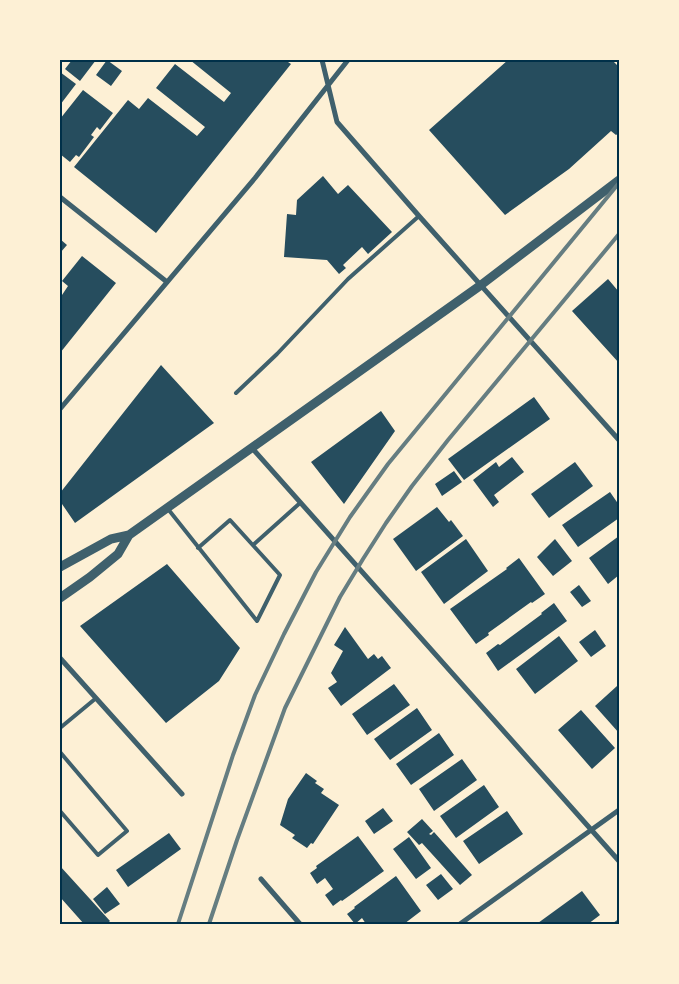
<svg xmlns="http://www.w3.org/2000/svg" width="679" height="984" viewBox="0 0 679 984" font-family="'IBM Plex Serif',serif">
  <style>
    .building { fill: #264d5e }
    .lines { fill: none; stroke-linecap: round; stroke-linejoin: round }
    .service { stroke: #3f606c; stroke-width: 4 }
    .minor { stroke: #3f606c; stroke-width: 5 }
    .tertiary { stroke: #3f606c; stroke-width: 9 }
    .rail { stroke: #657d81; stroke-width: 4 }
    .neatline { fill: none; stroke: #003049; stroke-width: 2 }
  </style>
  <rect width="100%" height="100%" fill="#fdf0d5"/>
  <path class="building" d="M72,60H96L80,81L65,69Z
    M107,60L122,71L111,86L96,75Z
    M190,60H285L291,64L156,233L74,167L128,100L139,109L148,98L197,136L205,127L156,88L175,64L224,102L231,93Z
    M508,60H612L619,67V133L616,135L611,131L569,169L505,215L429,130Z
    M60,72L76,84L60,105Z
    M83,90L113,113L100,130L97,127L91,135L94,137L79,157L76,155L70,162L60,154V119Z
    M323,176L338,194L348,185L392,232L368,254L362,247L343,265L346,268L339,274L327,260L284,257L287,214L296,215L297,200Z
    M60,239L67,245L60,253Z
    M82,256L116,283L60,353V294L62,295L68,286L62,281Z
    M608,279L619,292V363L572,311Z
    M161,365L214,423L75,523L62,504L60,506V493Z
    M534,397L550,419L464,480L448,459Z
    M381,411L395,431L344,504L311,462Z
    M512,457L524,472L494,495L499,502L493,507L473,480L496,462L499,467Z
    M575,462L593,486L549,518L531,494Z
    M454,471L462,482L442,496L435,484Z
    M610,492L619,505V518L578,547L562,525Z
    M437,507L449,522L451,520L463,536L416,571L393,539Z
    M619,536V575L608,584L589,558Z
    M466,539L488,571L444,604L421,572Z
    M555,539L572,561L553,576L537,557Z
    M519,558L545,594L532,603L531,602L488,633L489,635L476,644L450,609L507,569L506,568Z
    M167,564L240,648L219,681L166,723L80,626Z
    M579,585L591,601L582,607L570,592Z
    M554,603L567,621L498,671L486,653L498,644L500,645L542,614L541,613Z
    M345,627L368,659L374,654L378,659L382,656L391,668L341,706L328,688L337,682L331,673L343,651L334,645Z
    M595,630L606,646L591,657L579,642Z
    M559,636L578,661L535,694L516,669Z
    M394,684L410,705L367,735L352,714Z
    M617,686L619,688V733L595,706Z
    M417,708L432,730L390,760L374,739Z
    M581,710L615,748L592,769L558,730Z
    M439,733L454,755L411,785L396,764Z
    M462,759L477,780L434,811L419,789Z
    M306,773L317,781L315,783L324,789L321,793L339,805L313,844L311,843L307,848L292,838L295,835L280,825L288,799Z
    M484,785L499,807L456,838L440,816Z
    M383,808L393,821L374,834L365,821Z
    M507,811L523,834L479,864L463,841Z
    M422,819L433,831L429,834L431,835L434,832L472,875L460,885L422,843L419,845L407,832Z
    M169,833L181,849L128,887L116,870Z
    M358,836L384,871L342,901L341,900L333,906L325,895L333,889L325,878L317,884L310,873L317,868L316,866Z
    M409,837L431,868L416,879L393,849Z
    M60,866L110,921L107,924H84L60,897Z
    M441,874L453,889L438,900L426,885Z
    M396,876L421,911L404,924H366L362,918L355,924L347,914L355,908L354,907Z
    M107,887L120,904L105,914L93,899Z
    M582,891L600,915L588,924H539L538,923Z"/>
  <g class="lines">
    <path class="service" d="M236,393L277,354L348,279L419,216
      M168,509L257,621L280,575L230,520L198,548
      M253,545L300,503
      M60,728L95,699
      M60,752L127,831L98,855L60,811
      M615,924L619,921"/>
    <path class="minor" d="M322,60L337,122L419,216L619,440
      M60,197L167,282
      M60,409L255,178L348,60
      M252,448L619,861
      M60,658L182,794
      M261,879L300,924
      M460,924L619,810"/>
    <path class="tertiary" d="M60,567L111,539L129,535L481,285L619,180
      M60,598L90,577L118,554L129,535"/>
    <path class="rail" d="M178,924L233,755L255,695L284,634L316,572L350,517L388,464L619,183
      M209,924L237,840L285,708L340,597L363,559L386,523L412,486L448,440L619,234"/>
  </g>
  <rect width="679" height="984" fill="none" stroke="#fdf0d5" stroke-width="122"/>
  <rect x="61" y="61" width="557" height="862" class="neatline"/>
</svg>
